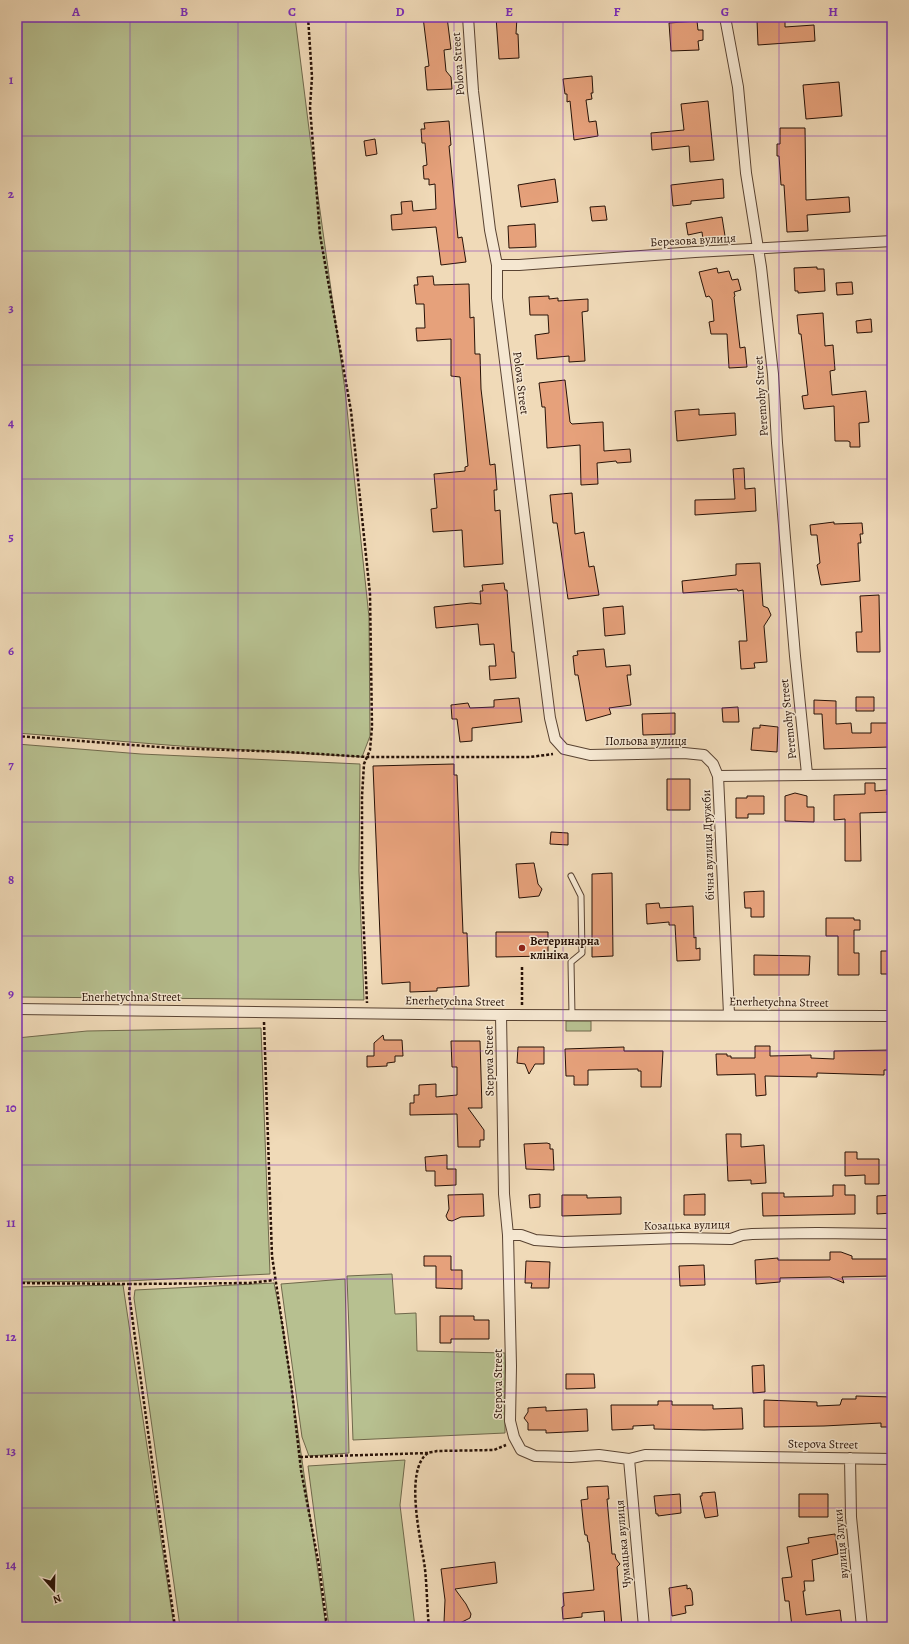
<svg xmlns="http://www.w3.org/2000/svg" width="909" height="1644" viewBox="0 0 909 1644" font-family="Alegreya,serif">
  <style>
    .green { fill: #b7c090; stroke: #6f684b }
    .building { fill: #e6a17b; stroke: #271106 }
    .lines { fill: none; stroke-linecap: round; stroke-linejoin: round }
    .lane-casing { stroke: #594332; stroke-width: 7 }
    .street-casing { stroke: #594332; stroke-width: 12 }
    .path { stroke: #271106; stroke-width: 2.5; stroke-dasharray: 3 2; stroke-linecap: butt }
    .lane { stroke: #f5e7d1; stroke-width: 5 }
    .street { stroke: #f5e7d1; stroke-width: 10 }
    .grid { fill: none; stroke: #7b2cbf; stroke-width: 1; stroke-opacity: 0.55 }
    .poi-dot { fill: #8f2418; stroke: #f5e7d1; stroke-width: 1.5 }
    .labels { text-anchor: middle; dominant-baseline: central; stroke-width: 3; stroke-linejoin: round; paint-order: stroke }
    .street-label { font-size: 12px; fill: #271106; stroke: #f5e7d1 }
    .poi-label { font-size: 12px; font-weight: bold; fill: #271106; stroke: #f5e7d1; text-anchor: start }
    .neatline { fill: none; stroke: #7b2cbf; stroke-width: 1.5 }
    .grid-label { font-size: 13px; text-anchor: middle; font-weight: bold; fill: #7b2cbf }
  </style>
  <rect width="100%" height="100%" fill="#f0dab8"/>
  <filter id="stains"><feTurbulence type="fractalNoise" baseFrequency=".005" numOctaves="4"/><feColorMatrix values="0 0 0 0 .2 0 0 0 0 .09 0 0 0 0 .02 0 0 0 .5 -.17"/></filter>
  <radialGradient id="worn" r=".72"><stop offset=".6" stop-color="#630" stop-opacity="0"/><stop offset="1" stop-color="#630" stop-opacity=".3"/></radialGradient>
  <path class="green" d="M17,17H295L312,153L345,390L369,617L370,736L362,757L180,746L17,733Z
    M17,744L141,754L360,764L359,871L364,1000L17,997Z
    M566,1021H591V1031H566Z
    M261,1028L270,1274L127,1281L17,1282V1038L87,1031Z
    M392,1274L395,1314L416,1313L417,1351L505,1353V1433L353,1440L347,1276Z
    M345,1279L349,1453L309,1456L302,1437L281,1284Z
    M274,1283L283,1328L326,1627H180L134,1298L135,1290Z
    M123,1285L174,1627H17V1287Z
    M405,1460L400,1505L415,1627H329L308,1466Z"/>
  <path class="building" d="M423,17H447L451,49L444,50L446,71L451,77L452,89L427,90L425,67L429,66Z
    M496,17H517L516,34H518L519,58L499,59Z
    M785,18V27L814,25L815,41L758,45L757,20Z
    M697,21L698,30H703V40L698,41L699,50L671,51L669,23Z
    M592,76L593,93H591L592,99L586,100L589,122L596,121L598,136L574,140L570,101L567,102V94H565L563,79Z
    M839,82L842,116L806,119L803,85Z
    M708,101L714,160L690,162L689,146L652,150L651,133L684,130L681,104Z
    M449,121L451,145L449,146L458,238L462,237L466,262L441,265L436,227L392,230L391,215L402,214L401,202L412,201L413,211L436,209L435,184L429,185V179H424L423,166L427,165L425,143H422L421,129H425L424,123Z
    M780,128H805L806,200L849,197L850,212L807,215L808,231L787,232L784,185H781L779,156H777V144H780Z
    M375,139L377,154L366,156L364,141Z
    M555,179L558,202L521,207L518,185Z
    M723,179L724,198L691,201V204L673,206L671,185Z
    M605,206L607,220L592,221L590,207Z
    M722,217L725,236L703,240L702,232L688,235L686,223Z
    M535,224L536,247L509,248L508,226Z
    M817,267V269H824L825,291L798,293V291H795L794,268Z
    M717,268L718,273L729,271L732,280L738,279L741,290L734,292L735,296L734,297L740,348L745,347L747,367L729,368L727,334H711L709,322L714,321L712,300L709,296L706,297L699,272Z
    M433,276L434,285L469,284L470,318L474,317L475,354H480L481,389L490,465L495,464L497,490H494L495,511L500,510L503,564L464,567L462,530L433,532L431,509L437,508L434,474L465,471V467L468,466L460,377L451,376V339L417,341L416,328H425L424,304H416L414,285H418L417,277Z
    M852,282L853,294L837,295L836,283Z
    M549,296V299L558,298V301L588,299V311L582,312L585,361L569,362V356L537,359L535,335L549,333L548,315H530L529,297Z
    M823,313L825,346L833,345L835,370L830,371L832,395L866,391L869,422L859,423L860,447H850V442L848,441H835L834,406L804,409L802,396L808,395L801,334H799L797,315Z
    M871,319L872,332L857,333L856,321Z
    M565,380L570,422L572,424L603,422L604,451L630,449L631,462L617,463L616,461L597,463L598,484L581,485L580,445L547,448L545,407H542L539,383Z
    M699,409V415L735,413L736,435L677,441L675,411Z
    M744,468L745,489L755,488L756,511L695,515V500L735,499L733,469Z
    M572,493L575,534L584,532L589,567L594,566L599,595L568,599L557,523H553L550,495Z
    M834,522V524L862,523L863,534H860L861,543H858L860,581L821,585L817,565L820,563L817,535H811L810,525Z
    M760,563L763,606L768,608L771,615L764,626L767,662L754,663L755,668L741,669L739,641H747L743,590L738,591L737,589L683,593L682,581L736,575V564Z
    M504,583L505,590H507L512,652H514L516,678L490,680L489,666H496L494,644L480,645L478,624L436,628L434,607L471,603L481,604L480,591H483L482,585Z
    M879,595L880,652H857L856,632H862L860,596Z
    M623,606L625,634L605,636L603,608Z
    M604,649L606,667L630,665L631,675H627L631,705L609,708L611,714L586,721L578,675H575L573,656L578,655L577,651Z
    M856,697H874V711H856Z
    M519,698L522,722L472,728V741L460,742L457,719H452L451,705L468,703L470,708L494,707V700Z
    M814,700L836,701V724L851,723L852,733H871V723H890V747L824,749L822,714H814Z
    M738,707L739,722H723L722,708Z
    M675,713V734L643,735L642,714Z
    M760,725L778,727L777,752L751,750L753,728H760Z
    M454,764V775H457L463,933H467L469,986L437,988V991L410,992V982L382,984L373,766Z
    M667,779H690V810H667Z
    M865,783H875V791L887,790V795H892V812L860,813L861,861H845V819L834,820V795L865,794Z
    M795,793L807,796V807H814V822L785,821V796Z
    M747,796H764V814H748V818H736V798H747Z
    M551,832L568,833V845L550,844Z
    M534,863L538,884L542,889L539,896L519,898L516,864Z
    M612,873L613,956L592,957V874Z
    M764,891V917H751V908H745L744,892Z
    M659,903L660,908L693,906L694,938L696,937V949L700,948V960L677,961L675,925H669V922L647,924L646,904Z
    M826,918H854V920H860V930H854V953H859V975H838V936H826Z
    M496,932H548V956L496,957Z
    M881,951H892V974H881Z
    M754,955L810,956L809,975H754Z
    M383,1035L384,1040H402L403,1056H395V1062L387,1063V1066L367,1067V1056H374V1043Z
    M451,1041H480L482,1108H468L484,1130V1140H480V1147H458L457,1114L410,1115V1103H414V1095H419V1085L436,1084V1097L457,1095V1067H452Z
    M755,1046H770V1056L811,1055V1058L834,1059V1051L892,1050V1070H884V1075L817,1073V1077L765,1076L766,1095L756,1096L755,1074L717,1075L716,1054H727V1056H731V1058H755Z
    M518,1047H544V1064H535L529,1074L525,1064L517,1063Z
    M624,1047V1051H663L661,1087H641V1071H638V1069L588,1070V1085H574V1076H566L565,1049Z
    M726,1134H741V1147L764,1145L766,1183L751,1184V1180L728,1181Z
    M547,1143L550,1144V1149H553L554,1170L526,1169L524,1144Z
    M845,1152H857V1159H879V1184H865V1175L845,1176Z
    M447,1155V1169H456V1185L435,1186V1171H426L425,1157Z
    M833,1185H845V1195H855V1214L763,1216L762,1193H784V1197L833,1196Z
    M483,1194L484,1216L461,1217L452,1221L448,1220L446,1216L449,1209L448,1195Z
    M540,1194V1207L530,1208L529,1195Z
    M705,1194V1215H684V1195Z
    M562,1195H587V1198L621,1197V1214L562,1216Z
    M892,1195V1213L877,1214V1196Z
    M830,1252H841L852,1256V1259H891L892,1276L842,1277L844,1283L830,1277L780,1278V1282L756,1284L755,1260L778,1258V1260H830Z
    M424,1256H451V1270H462V1289L436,1288V1266H424Z
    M526,1261L550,1262L549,1288H531L532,1283H525Z
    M704,1265L705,1285L680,1286L679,1266Z
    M440,1316H474V1320H489V1339H451V1343H440Z
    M764,1365L765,1392L753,1393L752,1366Z
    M566,1374H594L595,1388L566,1389Z
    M856,1396L892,1397V1427H881V1423L824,1426L764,1427V1400L817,1402V1406L840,1405L842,1399H856Z
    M658,1401H672V1405H713V1409L742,1408L743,1429L704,1430L654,1429V1425L633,1426V1429L612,1430L611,1405H658Z
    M546,1407V1411L587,1409L588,1431L546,1433V1430H528V1423L524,1418L528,1412V1408Z
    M608,1486L609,1499H607L612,1554H615L616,1559L620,1564L617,1567L622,1627H605L604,1611L582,1613V1617L563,1619L562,1607L564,1606L563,1593L594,1590L589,1542H588L587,1535H585L584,1529L581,1500L588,1499L587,1487Z
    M715,1492L718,1516L705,1518L700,1496H702V1493Z
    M680,1494L681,1513L658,1516V1514H656L654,1496Z
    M799,1494H828V1517H799Z
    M835,1534L838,1554L812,1560L814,1581H804L805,1591H803L806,1615L840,1610L842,1627H822V1624L792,1627L789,1601H785L782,1578L792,1577L787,1547L809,1543L808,1538Z
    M495,1562L497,1583L455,1589L466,1604L471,1614L470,1618L452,1627L447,1626L444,1622L445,1600L441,1569Z
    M687,1585V1589L690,1588L692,1592L693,1605L685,1606L686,1613L672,1616L669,1588Z"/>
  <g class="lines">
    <g class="lane-casing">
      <path id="lane" d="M571,876L581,896L582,953L571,962L572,1015"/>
    </g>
    <g class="street-casing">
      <path id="street" d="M468,17L473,91L490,230L497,265V298L550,718L555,739L564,749L590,755L684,753L704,755L713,764L718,776
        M725,17L738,87L746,173L761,267L773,374L777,443L795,656L807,774
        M497,265H519L695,252L892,241
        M17,1009L501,1015L892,1016
        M729,1014L718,776L892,774
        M501,1015L504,1194L508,1235L511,1366L510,1421L514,1437L521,1450L535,1456L571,1457L599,1455L629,1459L645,1455L892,1459
        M508,1235H521L535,1240L563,1242L680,1238L731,1239L742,1235L752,1234L817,1233L892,1234
        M850,1458L851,1517L862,1627
        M629,1459L644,1627"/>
    </g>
    <path class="path" d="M308,17L312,77L310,107L320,235L351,411L370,594L372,727L370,750L364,764L362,796V888L367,1003
      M17,736L171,748L288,752L367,757H530L553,754
      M522,1005V966
      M264,1022L272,1256L291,1383L301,1470L319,1566L327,1627
      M17,1283L130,1284
      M300,1457L428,1453
      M175,1627L129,1294L130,1284L250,1283L274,1280
      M429,1627C427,1608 427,1588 425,1569C422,1544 403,1470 428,1453C430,1452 434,1452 437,1451L494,1450L506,1445"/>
    <use href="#lane" class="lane"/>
    <use href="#street" class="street"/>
  </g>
  <path class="grid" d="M130,17V1627M238,17V1627M346,17V1627M454,17V1627M563,17V1627M671,17V1627M779,17V1627M17,136H892M17,251H892M17,365H892M17,479H892M17,593H892M17,708H892M17,822H892M17,936H892M17,1051H892M17,1165H892M17,1279H892M17,1393H892M17,1508H892"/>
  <circle class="poi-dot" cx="522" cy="948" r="4"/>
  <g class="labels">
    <g class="street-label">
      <text transform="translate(458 64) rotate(-94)">Polova Street</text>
      <text transform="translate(693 240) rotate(-3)">Березова вулиця</text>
      <text transform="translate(521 383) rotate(83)">Polova Street</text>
      <text transform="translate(761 396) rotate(-94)">Peremohy Street</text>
      <text transform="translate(788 719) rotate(-96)">Peremohy Street</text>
      <text x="646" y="741">Польова вулиця</text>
      <text transform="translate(708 845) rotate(-92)">бічна вулиця Дружби</text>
      <text x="131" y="997">Enerhetychna Street</text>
      <text transform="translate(455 1001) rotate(1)">Enerhetychna Street</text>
      <text transform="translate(779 1002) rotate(1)">Enerhetychna Street</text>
      <text transform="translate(489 1061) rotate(-91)">Stepova Street</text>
      <text transform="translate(687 1225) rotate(-1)">Козацька вулиця</text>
      <text transform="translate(498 1384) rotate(-90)">Stepova Street</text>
      <text transform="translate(823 1444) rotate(1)">Stepova Street</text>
      <text transform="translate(623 1544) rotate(-95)">Чумацька вулиця</text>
      <text transform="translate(841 1544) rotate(-95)">вулиця Злуки</text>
    </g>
    <g class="poi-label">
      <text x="530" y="941">Ветеринарна<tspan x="530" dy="14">клініка</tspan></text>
    </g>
  </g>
  <rect width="909" height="1644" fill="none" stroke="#f0dab8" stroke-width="44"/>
  <g transform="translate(54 1590) rotate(160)" stroke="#f5e7d1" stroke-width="3" paint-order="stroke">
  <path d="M0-3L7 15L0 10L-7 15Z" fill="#271106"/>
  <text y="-6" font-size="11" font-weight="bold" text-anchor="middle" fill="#271106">N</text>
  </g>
  <rect x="22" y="22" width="865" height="1600" class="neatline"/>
  <g class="grid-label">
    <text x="76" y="16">A</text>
    <text x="184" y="16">B</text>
    <text x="292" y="16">C</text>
    <text x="400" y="16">D</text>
    <text x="509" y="16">E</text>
    <text x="617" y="16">F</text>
    <text x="725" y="16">G</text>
    <text x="833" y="16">H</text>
    <text x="11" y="84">1</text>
    <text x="11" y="198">2</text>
    <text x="11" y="312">3</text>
    <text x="11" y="427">4</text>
    <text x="11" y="541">5</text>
    <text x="11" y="655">6</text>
    <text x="11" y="769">7</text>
    <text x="11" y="884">8</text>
    <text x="11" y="998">9</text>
    <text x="11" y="1112">10</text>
    <text x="11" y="1227">11</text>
    <text x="11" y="1341">12</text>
    <text x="11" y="1455">13</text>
    <text x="11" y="1569">14</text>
  </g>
  <rect width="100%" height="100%" filter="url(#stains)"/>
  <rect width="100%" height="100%" fill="url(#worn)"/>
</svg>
